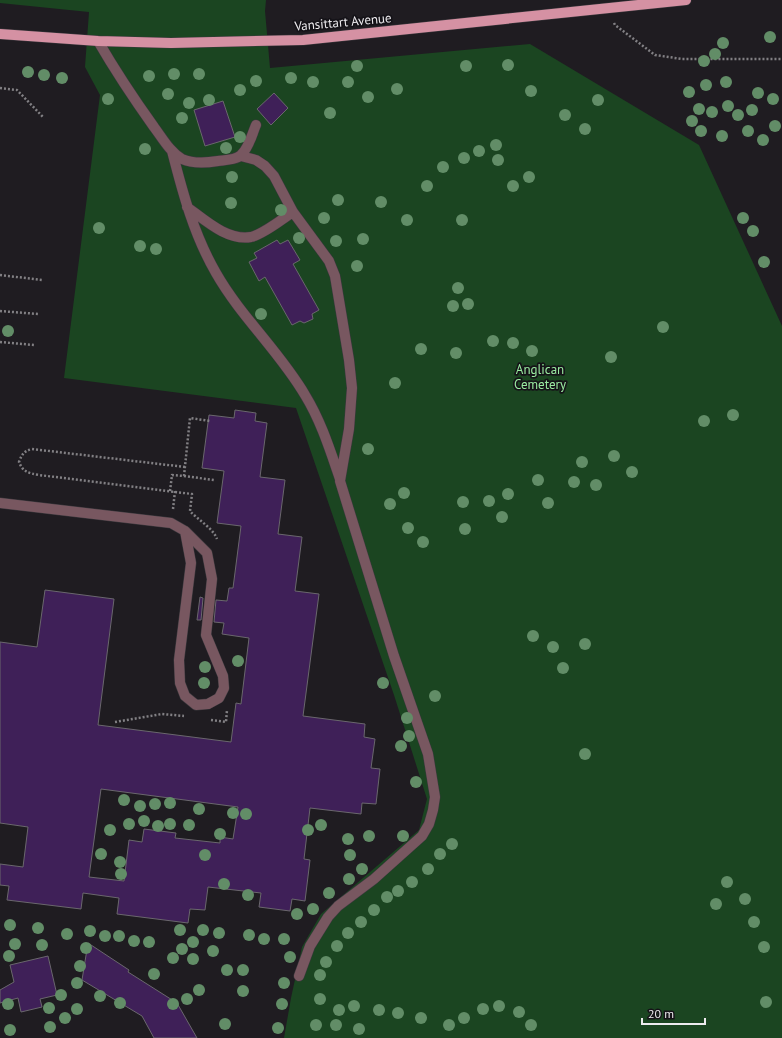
<svg xmlns="http://www.w3.org/2000/svg" width="782" height="1038" viewBox="0 0 782 1038" font-family="'PT Sans',sans-serif">
  <style>
    .green { fill: #1b4521 }
    .building { fill: #3f2058; stroke: #6a676d; fill-rule: evenodd }
    .lines { fill: none; stroke-linecap: round; stroke-linejoin: round }
    .lane-casing { stroke: #3c393e; stroke-width: 11 }
    .primary-casing { stroke: #3c393e; stroke-width: 11 }
    .path { stroke: #828084; stroke-width: 2.5; stroke-dasharray: 2 2; stroke-linecap: butt }
    .lane { stroke: #785760; stroke-width: 10 }
    .primary { stroke: #d591a3; stroke-width: 10 }
    .tree { fill: #628d67 }
    .labels { text-anchor: middle; dominant-baseline: central; stroke-width: 3.5; stroke-linejoin: round; paint-order: stroke }
    .street-label { font-size: 13px; fill: #eeecef; stroke: #151318 }
    .park-label { font-size: 13px; fill: #99eaa0; stroke: #151318 }
  </style>
  <rect width="100%" height="100%" fill="#1f1c21"/>
  <path class="green" d="M0,0H266L265,11L270,68L530,44L699,145L782,326V1038H284L291,998L302,947L321,914L419,830L427,799L394,695L296,408L64,378L100,95L85,67L89,12L0,3Z"/>
  <path class="building" d="M274,93L288,108L271,125L257,109Z
    M223,101L235,137L205,146L194,110Z
    M277,240L280,244L288,240L300,260L293,264L319,310L312,314L313,319L304,323L300,321L292,325L265,277L259,281L249,262L257,258L254,253Z
    M235,410L256,413L255,421L267,423L260,477L285,480L278,534L302,537L295,591L319,594L303,716L365,724L364,737L375,739L371,768L380,769L376,804L362,803L361,814L310,808L304,859L310,860L305,901L292,899L290,911L259,907L261,893L208,887L205,910L190,909L188,923L117,914L119,898L83,893L81,909L7,900L9,886L0,885V864L23,867L28,827L0,823V642L37,647L45,590L114,599L98,725L231,742L236,703L241,704L249,638L222,634L224,623L214,622L216,600L227,601L229,588H233L241,526L217,523L224,471L202,468L209,415L234,418ZM101,789L238,807L233,839L220,837V843L175,838L176,833L144,829L142,842L129,840L124,881L89,877Z
    M200,597L203,598L201,620H197Z
    M88,943L129,970L128,972L177,1003L197,1038H154L142,1016L82,980Z
    M48,956L57,995L40,999L42,1007L21,1012L18,998L0,1003V990L14,982L10,965Z"/>
  <g class="lines">
    <g class="lane-casing">
      <path id="lane" d="M98,41C116,72 134,99 154,127C163,139 170,152 182,159C193,164 206,163 218,161C225,160 236,160 241,155C249,148 252,134 256,125
        M172,151C183,194 194,235 216,273C241,317 280,352 305,395C321,421 330,450 340,479
        M241,156L256,160L265,166L274,176L284,195L293,212L329,261L335,276L349,360L352,388L349,429L340,481L394,656L428,754L435,797L433,810L429,824L422,836L374,879L338,906L328,917L310,946L299,976
        M187,207C205,220 227,241 251,237C264,234 282,219 293,212
        M0,503L171,523L185,531L207,553L212,579L206,635L223,676L224,688L219,698L208,704L196,705L185,696L180,683L179,660L191,563L185,531"/>
    </g>
    <g class="primary-casing">
      <path id="primary" d="M0,34L98,41L171,43L303,40L686,0"/>
    </g>
    <path class="path" d="M614,23L615,25L655,55L682,59H782
      M0,88L17,90L43,117
      M0,275L42,280
      M0,311L38,314
      M0,342L34,345
      M185,467L32,449C24,451 22,454 19,462C23,472 28,473 39,475L192,494L190,511C198,520 213,528 217,539
      M184,476L214,480
      M170,491L172,475L184,476L190,418L210,421
      M173,509L175,491
      M211,720L226,722L227,710
      M115,722L162,714L184,716"/>
    <use href="#lane" class="lane"/>
    <use href="#primary" class="primary"/>
  </g>
  <g class="tree">
    <circle cx="770" cy="37" r="6"/>
    <circle cx="723" cy="43" r="6"/>
    <circle cx="715" cy="54" r="6"/>
    <circle cx="704" cy="61" r="6"/>
    <circle cx="508" cy="65" r="6"/>
    <circle cx="357" cy="66" r="6"/>
    <circle cx="466" cy="66" r="6"/>
    <circle cx="28" cy="72" r="6"/>
    <circle cx="174" cy="74" r="6"/>
    <circle cx="199" cy="74" r="6"/>
    <circle cx="44" cy="75" r="6"/>
    <circle cx="149" cy="76" r="6"/>
    <circle cx="62" cy="78" r="6"/>
    <circle cx="291" cy="78" r="6"/>
    <circle cx="256" cy="81" r="6"/>
    <circle cx="313" cy="82" r="6"/>
    <circle cx="348" cy="82" r="6"/>
    <circle cx="726" cy="82" r="6"/>
    <circle cx="706" cy="85" r="6"/>
    <circle cx="397" cy="89" r="6"/>
    <circle cx="240" cy="90" r="6"/>
    <circle cx="531" cy="91" r="6"/>
    <circle cx="689" cy="92" r="6"/>
    <circle cx="758" cy="93" r="6"/>
    <circle cx="168" cy="94" r="6"/>
    <circle cx="368" cy="97" r="6"/>
    <circle cx="108" cy="99" r="6"/>
    <circle cx="773" cy="99" r="6"/>
    <circle cx="209" cy="100" r="6"/>
    <circle cx="598" cy="100" r="6"/>
    <circle cx="189" cy="103" r="6"/>
    <circle cx="728" cy="106" r="6"/>
    <circle cx="699" cy="109" r="6"/>
    <circle cx="752" cy="110" r="6"/>
    <circle cx="712" cy="112" r="6"/>
    <circle cx="330" cy="113" r="6"/>
    <circle cx="565" cy="115" r="6"/>
    <circle cx="738" cy="115" r="6"/>
    <circle cx="182" cy="118" r="6"/>
    <circle cx="692" cy="121" r="6"/>
    <circle cx="775" cy="126" r="6"/>
    <circle cx="585" cy="129" r="6"/>
    <circle cx="701" cy="131" r="6"/>
    <circle cx="748" cy="131" r="6"/>
    <circle cx="722" cy="136" r="6"/>
    <circle cx="240" cy="137" r="6"/>
    <circle cx="763" cy="140" r="6"/>
    <circle cx="496" cy="145" r="6"/>
    <circle cx="226" cy="148" r="6"/>
    <circle cx="145" cy="149" r="6"/>
    <circle cx="479" cy="151" r="6"/>
    <circle cx="464" cy="158" r="6"/>
    <circle cx="498" cy="160" r="6"/>
    <circle cx="443" cy="167" r="6"/>
    <circle cx="232" cy="177" r="6"/>
    <circle cx="529" cy="177" r="6"/>
    <circle cx="427" cy="186" r="6"/>
    <circle cx="513" cy="186" r="6"/>
    <circle cx="338" cy="200" r="6"/>
    <circle cx="381" cy="202" r="6"/>
    <circle cx="231" cy="203" r="6"/>
    <circle cx="281" cy="210" r="6"/>
    <circle cx="324" cy="218" r="6"/>
    <circle cx="743" cy="218" r="6"/>
    <circle cx="407" cy="220" r="6"/>
    <circle cx="462" cy="220" r="6"/>
    <circle cx="99" cy="228" r="6"/>
    <circle cx="753" cy="231" r="6"/>
    <circle cx="299" cy="238" r="6"/>
    <circle cx="363" cy="239" r="6"/>
    <circle cx="336" cy="241" r="6"/>
    <circle cx="140" cy="246" r="6"/>
    <circle cx="156" cy="249" r="6"/>
    <circle cx="764" cy="262" r="6"/>
    <circle cx="357" cy="266" r="6"/>
    <circle cx="458" cy="288" r="6"/>
    <circle cx="468" cy="304" r="6"/>
    <circle cx="453" cy="306" r="6"/>
    <circle cx="261" cy="314" r="6"/>
    <circle cx="663" cy="327" r="6"/>
    <circle cx="8" cy="331" r="6"/>
    <circle cx="493" cy="341" r="6"/>
    <circle cx="513" cy="343" r="6"/>
    <circle cx="421" cy="349" r="6"/>
    <circle cx="532" cy="351" r="6"/>
    <circle cx="456" cy="353" r="6"/>
    <circle cx="611" cy="357" r="6"/>
    <circle cx="395" cy="383" r="6"/>
    <circle cx="733" cy="415" r="6"/>
    <circle cx="704" cy="421" r="6"/>
    <circle cx="368" cy="449" r="6"/>
    <circle cx="614" cy="456" r="6"/>
    <circle cx="582" cy="462" r="6"/>
    <circle cx="632" cy="472" r="6"/>
    <circle cx="538" cy="480" r="6"/>
    <circle cx="574" cy="482" r="6"/>
    <circle cx="596" cy="485" r="6"/>
    <circle cx="404" cy="493" r="6"/>
    <circle cx="508" cy="494" r="6"/>
    <circle cx="489" cy="501" r="6"/>
    <circle cx="463" cy="502" r="6"/>
    <circle cx="548" cy="503" r="6"/>
    <circle cx="390" cy="504" r="6"/>
    <circle cx="502" cy="517" r="6"/>
    <circle cx="408" cy="528" r="6"/>
    <circle cx="465" cy="529" r="6"/>
    <circle cx="423" cy="542" r="6"/>
    <circle cx="533" cy="636" r="6"/>
    <circle cx="585" cy="644" r="6"/>
    <circle cx="553" cy="647" r="6"/>
    <circle cx="238" cy="661" r="6"/>
    <circle cx="205" cy="667" r="6"/>
    <circle cx="563" cy="668" r="6"/>
    <circle cx="204" cy="683" r="6"/>
    <circle cx="383" cy="683" r="6"/>
    <circle cx="435" cy="696" r="6"/>
    <circle cx="407" cy="718" r="6"/>
    <circle cx="409" cy="736" r="6"/>
    <circle cx="401" cy="746" r="6"/>
    <circle cx="585" cy="754" r="6"/>
    <circle cx="416" cy="782" r="6"/>
    <circle cx="124" cy="800" r="6"/>
    <circle cx="170" cy="803" r="6"/>
    <circle cx="155" cy="804" r="6"/>
    <circle cx="140" cy="806" r="6"/>
    <circle cx="199" cy="809" r="6"/>
    <circle cx="233" cy="813" r="6"/>
    <circle cx="246" cy="814" r="6"/>
    <circle cx="144" cy="821" r="6"/>
    <circle cx="129" cy="824" r="6"/>
    <circle cx="170" cy="824" r="6"/>
    <circle cx="189" cy="825" r="6"/>
    <circle cx="321" cy="825" r="6"/>
    <circle cx="158" cy="826" r="6"/>
    <circle cx="110" cy="830" r="6"/>
    <circle cx="308" cy="830" r="6"/>
    <circle cx="220" cy="834" r="6"/>
    <circle cx="369" cy="836" r="6"/>
    <circle cx="403" cy="836" r="6"/>
    <circle cx="348" cy="839" r="6"/>
    <circle cx="452" cy="844" r="6"/>
    <circle cx="101" cy="854" r="6"/>
    <circle cx="440" cy="854" r="6"/>
    <circle cx="205" cy="855" r="6"/>
    <circle cx="350" cy="855" r="6"/>
    <circle cx="120" cy="862" r="6"/>
    <circle cx="362" cy="869" r="6"/>
    <circle cx="428" cy="869" r="6"/>
    <circle cx="121" cy="874" r="6"/>
    <circle cx="349" cy="879" r="6"/>
    <circle cx="412" cy="882" r="6"/>
    <circle cx="727" cy="882" r="6"/>
    <circle cx="224" cy="884" r="6"/>
    <circle cx="398" cy="891" r="6"/>
    <circle cx="329" cy="893" r="6"/>
    <circle cx="248" cy="895" r="6"/>
    <circle cx="387" cy="897" r="6"/>
    <circle cx="745" cy="899" r="6"/>
    <circle cx="716" cy="904" r="6"/>
    <circle cx="313" cy="909" r="6"/>
    <circle cx="374" cy="910" r="6"/>
    <circle cx="297" cy="914" r="6"/>
    <circle cx="361" cy="922" r="6"/>
    <circle cx="754" cy="922" r="6"/>
    <circle cx="10" cy="925" r="6"/>
    <circle cx="38" cy="928" r="6"/>
    <circle cx="180" cy="930" r="6"/>
    <circle cx="203" cy="930" r="6"/>
    <circle cx="90" cy="931" r="6"/>
    <circle cx="219" cy="933" r="6"/>
    <circle cx="348" cy="933" r="6"/>
    <circle cx="67" cy="934" r="6"/>
    <circle cx="249" cy="935" r="6"/>
    <circle cx="105" cy="936" r="6"/>
    <circle cx="119" cy="936" r="6"/>
    <circle cx="264" cy="939" r="6"/>
    <circle cx="284" cy="939" r="6"/>
    <circle cx="134" cy="941" r="6"/>
    <circle cx="149" cy="942" r="6"/>
    <circle cx="193" cy="942" r="6"/>
    <circle cx="15" cy="944" r="6"/>
    <circle cx="42" cy="945" r="6"/>
    <circle cx="337" cy="946" r="6"/>
    <circle cx="764" cy="947" r="6"/>
    <circle cx="86" cy="948" r="6"/>
    <circle cx="182" cy="949" r="6"/>
    <circle cx="213" cy="951" r="6"/>
    <circle cx="9" cy="956" r="6"/>
    <circle cx="290" cy="957" r="6"/>
    <circle cx="173" cy="958" r="6"/>
    <circle cx="193" cy="959" r="6"/>
    <circle cx="326" cy="962" r="6"/>
    <circle cx="80" cy="966" r="6"/>
    <circle cx="227" cy="970" r="6"/>
    <circle cx="243" cy="970" r="6"/>
    <circle cx="154" cy="974" r="6"/>
    <circle cx="320" cy="975" r="6"/>
    <circle cx="77" cy="983" r="6"/>
    <circle cx="284" cy="983" r="6"/>
    <circle cx="199" cy="990" r="6"/>
    <circle cx="243" cy="991" r="6"/>
    <circle cx="61" cy="995" r="6"/>
    <circle cx="100" cy="996" r="6"/>
    <circle cx="187" cy="999" r="6"/>
    <circle cx="320" cy="999" r="6"/>
    <circle cx="766" cy="1002" r="6"/>
    <circle cx="120" cy="1003" r="6"/>
    <circle cx="8" cy="1004" r="6"/>
    <circle cx="173" cy="1004" r="6"/>
    <circle cx="282" cy="1004" r="6"/>
    <circle cx="354" cy="1006" r="6"/>
    <circle cx="499" cy="1006" r="6"/>
    <circle cx="49" cy="1008" r="6"/>
    <circle cx="77" cy="1009" r="6"/>
    <circle cx="483" cy="1009" r="6"/>
    <circle cx="339" cy="1010" r="6"/>
    <circle cx="379" cy="1010" r="6"/>
    <circle cx="519" cy="1012" r="6"/>
    <circle cx="398" cy="1013" r="6"/>
    <circle cx="65" cy="1018" r="6"/>
    <circle cx="421" cy="1018" r="6"/>
    <circle cx="464" cy="1018" r="6"/>
    <circle cx="225" cy="1024" r="6"/>
    <circle cx="316" cy="1025" r="6"/>
    <circle cx="336" cy="1025" r="6"/>
    <circle cx="449" cy="1025" r="6"/>
    <circle cx="531" cy="1025" r="6"/>
    <circle cx="50" cy="1027" r="6"/>
    <circle cx="278" cy="1028" r="6"/>
    <circle cx="359" cy="1029" r="6"/>
    <circle cx="10" cy="1030" r="6"/>
  </g>
  <g class="labels">
    <g class="street-label">
      <text transform="translate(343 22) rotate(-5)">Vansittart Avenue</text>
    </g>
    <g class="park-label">
      <text x="540" y="369">Anglican<tspan x="540" dy="15">Cemetery</tspan></text>
    </g>
  </g>
  <path d="M642 1018v6h63v-6" fill="none" stroke="#eeecef" stroke-width="2"/>
  <text x="648" y="1018" font-size="12" fill="#eeecef" stroke="#151318" stroke-width="3" paint-order="stroke">20 m</text>
</svg>
